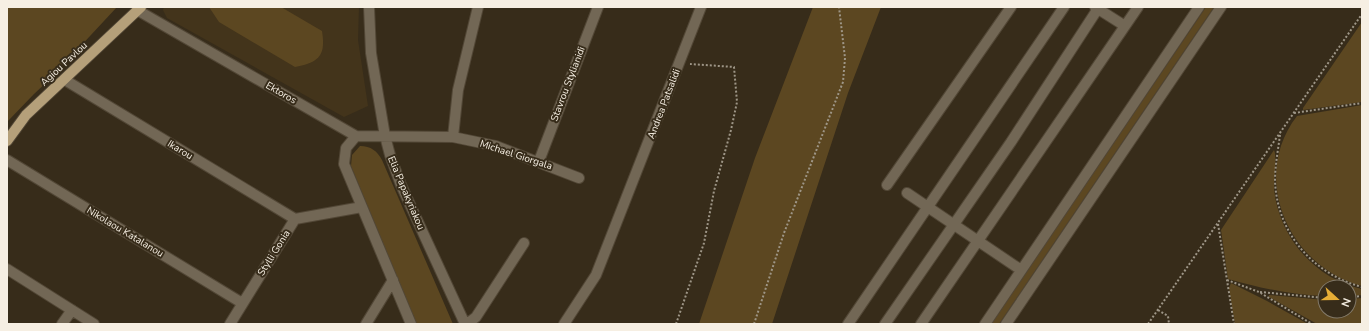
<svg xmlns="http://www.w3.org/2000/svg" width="1369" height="331" viewBox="0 0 1369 331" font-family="'Nunito Sans',sans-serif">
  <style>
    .built { fill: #43341b }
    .green { fill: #5c4721 }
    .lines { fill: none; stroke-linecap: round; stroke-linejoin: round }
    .minor-casing { stroke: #524736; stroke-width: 12 }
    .major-casing { stroke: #524736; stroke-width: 12 }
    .path { stroke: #9e9687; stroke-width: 2; stroke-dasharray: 2 2; stroke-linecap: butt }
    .minor { stroke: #726755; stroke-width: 10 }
    .major { stroke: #b5a07a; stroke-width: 10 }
    .labels { text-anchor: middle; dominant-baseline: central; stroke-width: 4; stroke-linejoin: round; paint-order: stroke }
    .street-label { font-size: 10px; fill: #f6efe3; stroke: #372c1a }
  </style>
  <rect width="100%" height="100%" fill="#372c1a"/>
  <path class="built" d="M164,7H359L358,40L368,106L344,117L167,18L163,10Z"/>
  <path class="green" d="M7,7H117L50,79L34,94L7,122Z
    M209,7H281L322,31C326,56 319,62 295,67L219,22Z
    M813,7H881L848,93L772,324H699L755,158Z
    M1206,7H1214L999,324H991Z
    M1362,22V102L1303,110V108Z
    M1362,105V286C1289,267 1249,178 1297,116Z
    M360,146C371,146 377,151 382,160L453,324H416L351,166L352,155Z
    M1274,150C1277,155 1274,180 1274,189C1279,237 1315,279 1362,289V295L1349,296V287H1325V296C1292,295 1260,288 1228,279L1221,230Z
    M1231,283L1267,301L1308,324H1235L1229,288Z
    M1269,295L1325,300V311H1349V299L1362,298V324H1317L1269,297Z"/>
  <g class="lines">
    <g class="minor-casing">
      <path id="minor" d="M369,7L371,53L385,136L390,155L401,185L465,324
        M1095,7L1125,26
        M137,10L356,136
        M65,80L295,219
        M356,136L453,137L496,146L579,178
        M356,136L346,148L344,164L411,324
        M453,137L458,90L478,7
        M7,160L242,303
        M539,161L598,7
        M887,185L1011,7
        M907,193L1021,270
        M7,269L94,324
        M62,324L72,310
        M230,324L295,219L362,207
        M366,324L393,280
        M467,324L476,317L524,243
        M564,324L596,275L701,7
        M848,324L1064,7
        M885,324L1011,142L1099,7
        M921,324L1138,7
        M985,324L1199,7
        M1006,324L1221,7"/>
    </g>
    <g class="major-casing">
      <path id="major" d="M7,141L26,115L141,7"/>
    </g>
    <path class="path" d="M1294,113L1362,103
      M1280,135C1278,150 1275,166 1275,181C1277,233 1313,274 1362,287
      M1218,224L1234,324
      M1227,280L1259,292L1312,324
      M1260,292L1325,298
      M1349,297L1362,296
      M1158,310L1168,316L1169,324
      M676,324L704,243L714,191L731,130L737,102L734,67L690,64
      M754,324L784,233L843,82L845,58L839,7
      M1148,324L1362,14"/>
    <use href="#minor" class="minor"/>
    <use href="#major" class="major"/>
  </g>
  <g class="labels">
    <g class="street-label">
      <text transform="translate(64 64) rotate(-43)">Agiou Pavlou</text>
      <text transform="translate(568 84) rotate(-69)">Stavrou Stylianidi</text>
      <text transform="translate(281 93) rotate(30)">Ektoros</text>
      <text transform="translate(664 104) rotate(-69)">Andrea Patsalidi</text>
      <text transform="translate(180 150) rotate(31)">Ikarou</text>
      <text transform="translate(516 155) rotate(18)">Michael Giorgala</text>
      <text transform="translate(406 193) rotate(67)">Elia Papakyriakou</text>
      <text transform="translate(125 232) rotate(31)">Nikolaou Katalanou</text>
      <text transform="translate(274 253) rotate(-58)">Stylli Gonia</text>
    </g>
  </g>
  <rect width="1369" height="331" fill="none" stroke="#f6efe3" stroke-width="16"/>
  <g transform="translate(1337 299) rotate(111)"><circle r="19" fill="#372c1a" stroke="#837a6a"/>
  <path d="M0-3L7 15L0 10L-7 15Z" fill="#e6ad36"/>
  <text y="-6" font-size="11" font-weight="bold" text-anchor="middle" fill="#f6efe3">N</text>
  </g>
</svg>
